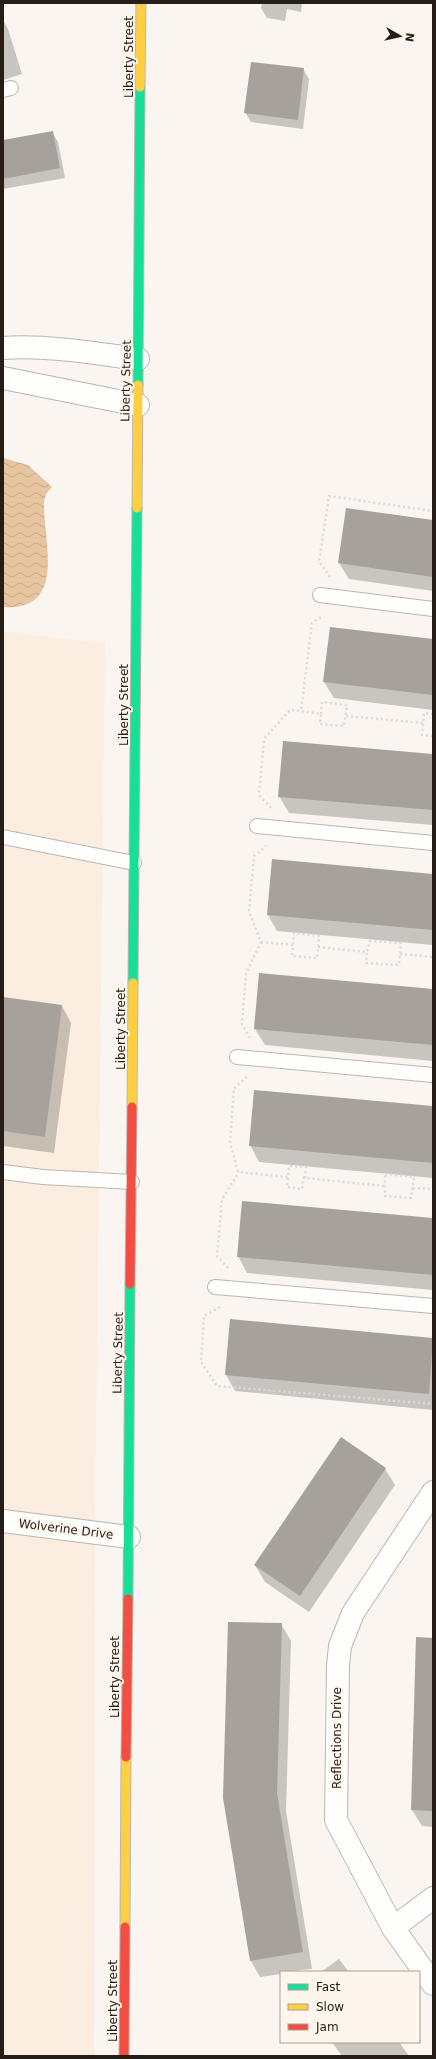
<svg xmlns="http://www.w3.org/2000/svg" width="436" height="2059" viewBox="0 0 436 2059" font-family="'DejaVu Sans',sans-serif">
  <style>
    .built { fill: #fbeddf }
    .water { fill: url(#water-waves) }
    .shadow { fill: #0003 }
    .building { fill: #a7a19c }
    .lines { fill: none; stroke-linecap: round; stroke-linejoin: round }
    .lane-casing { stroke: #bcb6b1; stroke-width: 16 }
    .street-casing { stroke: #bcb6b1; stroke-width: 24 }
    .fast-casing { stroke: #bcb6b1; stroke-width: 11 }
    .slow-casing { stroke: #bcb6b1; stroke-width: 11 }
    .jam-casing { stroke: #bcb6b1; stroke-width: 11 }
    .path { stroke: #dcdad8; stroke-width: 2.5; stroke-dasharray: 2 3; stroke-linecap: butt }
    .lane { stroke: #fefefd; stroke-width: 14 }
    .street { stroke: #fefefd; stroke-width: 22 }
    .fast { stroke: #16e098; stroke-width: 9 }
    .slow { stroke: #ffcf43; stroke-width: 9 }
    .jam { stroke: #f24e42; stroke-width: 9 }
    .labels { text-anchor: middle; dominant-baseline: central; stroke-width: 4; stroke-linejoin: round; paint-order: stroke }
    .street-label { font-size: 12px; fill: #251d16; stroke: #fef5ed }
  </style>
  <defs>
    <pattern id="water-waves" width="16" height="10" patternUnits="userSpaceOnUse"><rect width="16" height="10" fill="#e7c5a0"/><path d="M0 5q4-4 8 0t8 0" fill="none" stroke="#c6a989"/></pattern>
  </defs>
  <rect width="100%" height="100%" fill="#faf5f1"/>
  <path class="built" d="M3,632L105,643L95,1506L94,2056H3Z"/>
  <path class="water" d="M3,458L28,465L52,487L46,494L44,502C43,540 68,612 3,607Z"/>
  <path class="shadow" d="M262,3H302L301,12L287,9L285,21L267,18L261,8Z
    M3,20L8,29L22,74L3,80Z
    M303,69L309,79L303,129L251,122L245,112Z
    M52,132L58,142L65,178L3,189V141Z
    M433,521V591L349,579L339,563Z
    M433,640V710L334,698L324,682Z
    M433,755V825L289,813L279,796Z
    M433,875V945L277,931L268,915Z
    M433,990V1061L265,1045L255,1029Z
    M3,998L62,1006L71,1023L54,1153L3,1146Z
    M433,1107V1178L259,1162L250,1145Z
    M433,1219V1290L247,1273L238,1256Z
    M231,1321L433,1339V1410L235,1391L226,1375Z
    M385,1469L395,1485L309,1612L265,1582L255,1565Z
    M281,1624L291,1641L286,1811L312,1969L281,1972V1974L260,1977L251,1961L224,1798Z
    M433,1656V1827L422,1826L412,1810Z
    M339,1959L349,1972H321Z
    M332,2042H399L409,2056H342Z"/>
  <path class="building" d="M251,62L304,68L298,120L244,113Z
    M53,131L60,168L3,179V140Z
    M346,508L433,520V577L338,563Z
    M330,627L433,639V695L323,682Z
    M283,741L433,754V810L278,797Z
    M272,859L433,874V930L267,915Z
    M259,973L433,989V1045L254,1029Z
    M3,997L62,1005L45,1137L3,1131Z
    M254,1090L433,1106V1163L249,1146Z
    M242,1201L433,1218V1275L237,1257Z
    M230,1319L433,1338L429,1394L225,1375Z
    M341,1437L386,1468L300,1596L254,1565Z
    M228,1622L282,1623L277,1793L303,1952L250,1961L223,1798Z
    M416,1637L433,1638V1811L411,1810Z"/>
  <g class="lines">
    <g class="lane-casing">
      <path id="lane" d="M3,90L11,88
        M320,595L433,609
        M257,826L433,843
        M3,837L134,863
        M237,1057L433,1075
        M3,1172L43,1177L132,1182
        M215,1287L433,1306"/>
    </g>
    <g class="street-casing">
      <path id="street" d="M3,348C48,345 93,353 138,359
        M3,378L138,405
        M433,1492L353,1613L340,1646L338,1666L336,1820L393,1928L433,1984
        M3,1521L129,1537
        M393,1928L433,1898"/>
    </g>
    <g class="fast-casing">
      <path id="fast" d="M138,385L140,87
        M133,983L137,508
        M128,1599L130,1284"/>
    </g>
    <g class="slow-casing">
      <path id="slow" d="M140,87L141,3
        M137,508L138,385
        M132,1107L133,983
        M125,1927L126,1757"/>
    </g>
    <g class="jam-casing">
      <path id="jam" d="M130,1284L132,1107
        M126,1757L128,1599
        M124,2056L125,1927"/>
    </g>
    <path class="path" d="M330,577L319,561L329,496L433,511
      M321,714L322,702L347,705L344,726L320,724L321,714L301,711L312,623L323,616
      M433,714L424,713L422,735L433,736
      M346,716L423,723
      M271,808L259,795L264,739L290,710L301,711
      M261,942L293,945L292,956L317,958L319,936L294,933L293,945
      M318,947L367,952L370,941L401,943L399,965L366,963L367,952
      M400,954L433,957
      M250,1038L242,1024L246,973L261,942L249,912L254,856L266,846
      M247,1077L234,1088L230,1143L238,1172L288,1177
      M385,1174L414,1177L411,1198L385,1196Z
      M305,1178L306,1167L289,1166L287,1187L302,1189L303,1178H305L385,1186
      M413,1188L433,1189
      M228,1268L217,1256L222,1199L239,1172
      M220,1307L204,1316L201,1362L217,1386L433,1404"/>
    <use href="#lane" class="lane"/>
    <use href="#street" class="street"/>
    <use href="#fast" class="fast"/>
    <use href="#slow" class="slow"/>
    <use href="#jam" class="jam"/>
  </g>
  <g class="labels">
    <g class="street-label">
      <text transform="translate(129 57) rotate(-90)">Liberty Street</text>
      <text transform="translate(126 381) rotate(-89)">Liberty Street</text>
      <text transform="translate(124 705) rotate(-90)">Liberty Street</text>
      <text transform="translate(121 1029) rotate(-90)">Liberty Street</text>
      <text transform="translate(118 1353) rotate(-89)">Liberty Street</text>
      <text transform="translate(66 1529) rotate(7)">Wolverine Drive</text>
      <text transform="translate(115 1677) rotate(-90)">Liberty Street</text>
      <text transform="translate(337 1738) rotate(-90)">Reflections Drive</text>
      <text transform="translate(113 2001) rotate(-90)">Liberty Street</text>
    </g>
  </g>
  <rect width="436" height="2059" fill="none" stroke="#251d16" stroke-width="8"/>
  <rect x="280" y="1971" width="140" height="72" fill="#fef5ed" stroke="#a79f97"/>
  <rect x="288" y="1984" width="20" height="6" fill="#16e098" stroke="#a79f97"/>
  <text x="316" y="1991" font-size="12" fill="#251d16">Fast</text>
  <rect x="288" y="2004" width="20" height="6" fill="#ffcf43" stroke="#a79f97"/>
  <text x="316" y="2011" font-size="12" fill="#251d16">Slow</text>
  <rect x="288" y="2024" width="20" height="6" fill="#f24e42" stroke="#a79f97"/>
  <text x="316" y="2031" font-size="12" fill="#251d16">Jam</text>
  <g transform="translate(400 36) rotate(98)" stroke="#fef5ed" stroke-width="3" paint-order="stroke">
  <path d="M0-3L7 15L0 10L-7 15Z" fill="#251d16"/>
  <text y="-6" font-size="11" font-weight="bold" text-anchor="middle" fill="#251d16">N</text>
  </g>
</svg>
